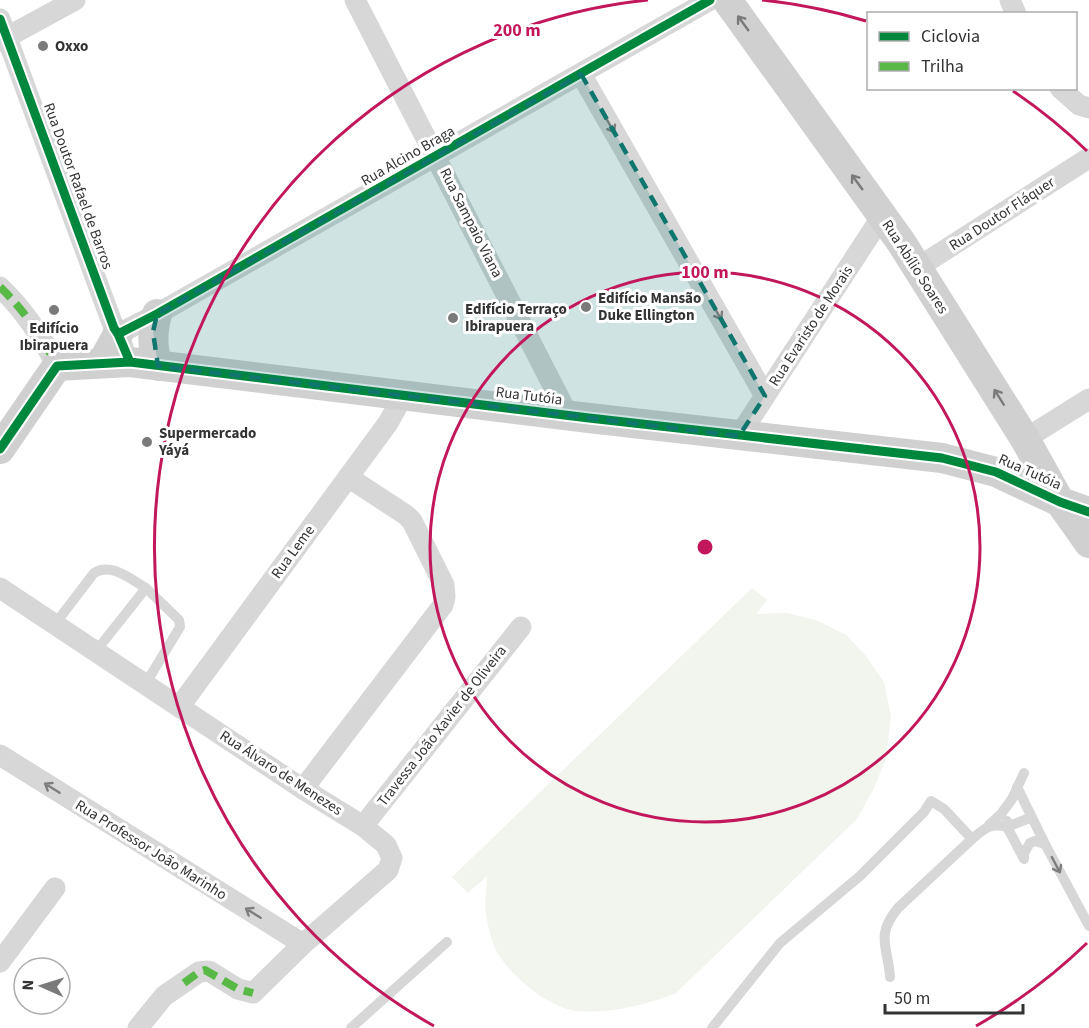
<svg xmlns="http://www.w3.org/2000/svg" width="1089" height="1028" viewBox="0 0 1089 1028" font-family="'Source Sans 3',sans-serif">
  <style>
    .green { fill: #f1f5ed }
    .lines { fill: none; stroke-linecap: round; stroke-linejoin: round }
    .lane { stroke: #d7d7d7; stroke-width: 10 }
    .street { stroke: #d7d7d7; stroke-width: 21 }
    .secondary { stroke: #d0d0d0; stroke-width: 30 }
    .quiet { stroke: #58b947; stroke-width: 8; stroke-dasharray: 15 8; stroke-linecap: butt }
    .cycleway-casing { stroke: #fff; stroke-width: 13 }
    .cycleway { stroke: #00873e; stroke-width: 9 }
    .oneway { stroke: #7a7a7a }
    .oneway2 { stroke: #7d7d7d }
    .marked { fill: #0f766e; fill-opacity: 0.2; stroke: #0f766e; stroke-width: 4.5; stroke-dasharray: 12 8; stroke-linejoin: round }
    .ring { fill: none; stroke: #c2185b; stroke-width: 3 }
    .poi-dot { fill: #7a7a7a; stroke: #fff; stroke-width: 2 }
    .labels { text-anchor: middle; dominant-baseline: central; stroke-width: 6; stroke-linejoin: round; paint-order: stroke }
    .poi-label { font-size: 15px; font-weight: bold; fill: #333; stroke: #fff; text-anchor: start }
    .street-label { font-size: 15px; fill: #333; stroke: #fff }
    .centre { fill: #c2185b; stroke: #fff; stroke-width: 3 }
    .ring-label { font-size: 18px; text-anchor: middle; font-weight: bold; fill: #c2185b; stroke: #fff; stroke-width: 6; stroke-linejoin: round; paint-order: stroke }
  </style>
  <rect width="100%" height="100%" fill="#fff"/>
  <path class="green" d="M752,588L767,600L756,614L788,613L818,621L846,635L865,655L884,682L891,716L886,759L874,788L857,819L675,994C643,1005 611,1014 577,1011C548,1008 512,977 497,952C492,943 487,924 486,913C484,901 487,888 487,876L468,893L452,877Z"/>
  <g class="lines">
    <path class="lane" d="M55,624L94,573C111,562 130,579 146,588
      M96,651L146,588L179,620L180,627L146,683
      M1017,787L1045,844
      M1007,821V827L1032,817
      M989,825L1001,814L1012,799L1024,773
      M972,839C984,829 991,822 1007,827L1024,859
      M1024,859V853L1030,843L1035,841L1045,844L1089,926
      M351,1028L447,942
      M712,1028L780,943L860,876L924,812L931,801L944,809L972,839L898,908C875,936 888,946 890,977"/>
    <path class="street" d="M355,0L568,415
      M1010,0L1016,14
      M0,19L114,328L123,347
      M0,41L75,0
      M581,74L765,396
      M1060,88L1079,105L1089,108
      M917,268L1087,159
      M0,287C24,310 42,337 57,366
      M118,334L157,314L710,0
      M739,436L882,216
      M1025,439L1089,399
      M0,588L303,789L363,826L386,845L392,858L388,870L303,944L253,993L238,989L209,971L199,972L164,996L138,1028
      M180,706L388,423L403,396
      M0,755L303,944
      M303,789L443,605L445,597L444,585L412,521L406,515L348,477
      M363,826L521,627
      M0,962L55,888"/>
    <path class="secondary" d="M727,0L901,242L1025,439L1060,502L1089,543
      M157,314C152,333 152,347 158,366
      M102,363L118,334
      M0,449L57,366L130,362L589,418L942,458L996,472L1060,502L1089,512"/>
    <path class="quiet" d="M0,287C24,310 42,337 57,366
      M184,983L199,972L205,970L238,989L253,993"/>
    <g class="cycleway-casing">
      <path id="cycleway" d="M0,19L114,328L118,334L130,362
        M118,334L157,314L710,0
        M0,449L57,366L130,362L589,418L942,458L996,472L1060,502L1089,512"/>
    </g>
    <use href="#cycleway" class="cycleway"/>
  </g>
  <defs><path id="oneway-shaft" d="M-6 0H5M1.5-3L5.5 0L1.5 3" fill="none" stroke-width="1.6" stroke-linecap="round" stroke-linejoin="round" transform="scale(1.5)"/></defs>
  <g class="oneway">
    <use href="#oneway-shaft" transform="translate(743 23) rotate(-126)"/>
    <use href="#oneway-shaft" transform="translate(857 182) rotate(-126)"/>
    <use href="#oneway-shaft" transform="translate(999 397) rotate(-122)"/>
  </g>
  <g class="oneway2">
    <use href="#oneway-shaft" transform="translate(610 125) rotate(60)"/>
    <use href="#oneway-shaft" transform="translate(717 312) rotate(60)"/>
    <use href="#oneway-shaft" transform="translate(52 788) rotate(-148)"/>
    <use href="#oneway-shaft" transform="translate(1056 865) rotate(62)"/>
    <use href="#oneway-shaft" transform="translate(253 913) rotate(-148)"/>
  </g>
  <path class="marked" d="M581,74L765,396L739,436L158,366L153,332L157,314Z"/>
  <g class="ring">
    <circle cx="705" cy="547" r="275"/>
    <path d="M1087 943A550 550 0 0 1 976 1026M434 1026A550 550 0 0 1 648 0M762 0A550 550 0 0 1 866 21M1013 91A550 550 0 0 1 1087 151"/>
  </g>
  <g class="poi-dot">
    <circle cx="43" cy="46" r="6"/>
    <circle cx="586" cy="307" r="6"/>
    <circle cx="54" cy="310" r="6"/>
    <circle cx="453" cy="318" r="6"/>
    <circle cx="147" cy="442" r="6"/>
  </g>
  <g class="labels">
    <g class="poi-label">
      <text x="55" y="46">Oxxo</text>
      <text x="598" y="298">Edifício Mansão<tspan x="598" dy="17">Duke Ellington</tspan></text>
      <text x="465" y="309">Edifício Terraço<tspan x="465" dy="17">Ibirapuera</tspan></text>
      <text x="54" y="328" text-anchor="middle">Edifício<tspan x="54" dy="17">Ibirapuera</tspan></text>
      <text x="159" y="433">Supermercado<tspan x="159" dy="17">Yáyá</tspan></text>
    </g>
    <g class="street-label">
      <text transform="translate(408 156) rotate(-30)">Rua Alcino Braga</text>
      <text transform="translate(78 186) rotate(70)">Rua Doutor Rafael de Barros</text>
      <text transform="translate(1002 214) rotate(-33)">Rua Doutor Fláquer</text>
      <text transform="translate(471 223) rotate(63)">Rua Sampaio Viana</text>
      <text transform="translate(915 267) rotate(57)">Rua Abílio Soares</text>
      <text transform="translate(811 326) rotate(-57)">Rua Evaristo de Morais</text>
      <text transform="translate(529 396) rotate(7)">Rua Tutóia</text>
      <text transform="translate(1030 472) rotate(24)">Rua Tutóia</text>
      <text transform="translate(293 552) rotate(-54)">Rua Leme</text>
      <text transform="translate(442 726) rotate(-52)">Travessa João Xavier de Oliveira</text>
      <text transform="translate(281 773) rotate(33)">Rua Álvaro de Menezes</text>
      <text transform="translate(151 850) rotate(32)">Rua Professor João Marinho</text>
    </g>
  </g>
  <circle cx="705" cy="547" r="9" class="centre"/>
  <g class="ring-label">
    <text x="517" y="36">200 m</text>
    <text x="705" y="278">100 m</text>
  </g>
  <rect x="867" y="12" width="210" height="78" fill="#ffffff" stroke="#adadad" stroke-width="1.5"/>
  <rect x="879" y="32" width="30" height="9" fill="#00873e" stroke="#adadad" stroke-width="1.5"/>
  <text x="921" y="42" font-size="18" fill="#333333">Ciclovia</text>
  <rect x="879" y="62" width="30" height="9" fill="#58b947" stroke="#adadad" stroke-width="1.5"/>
  <text x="921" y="72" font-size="18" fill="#333333">Trilha</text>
  <g transform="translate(42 986) rotate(273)"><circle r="28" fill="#ffffff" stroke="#adadad" stroke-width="1.5"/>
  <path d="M0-4.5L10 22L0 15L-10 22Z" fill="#7a7a7a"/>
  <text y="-9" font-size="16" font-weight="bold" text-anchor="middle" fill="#333333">N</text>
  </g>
  <path d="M885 1004v9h138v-9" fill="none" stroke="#333333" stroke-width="3"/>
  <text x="894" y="1004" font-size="18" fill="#333333" stroke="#ffffff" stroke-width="4.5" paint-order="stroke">50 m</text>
</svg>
